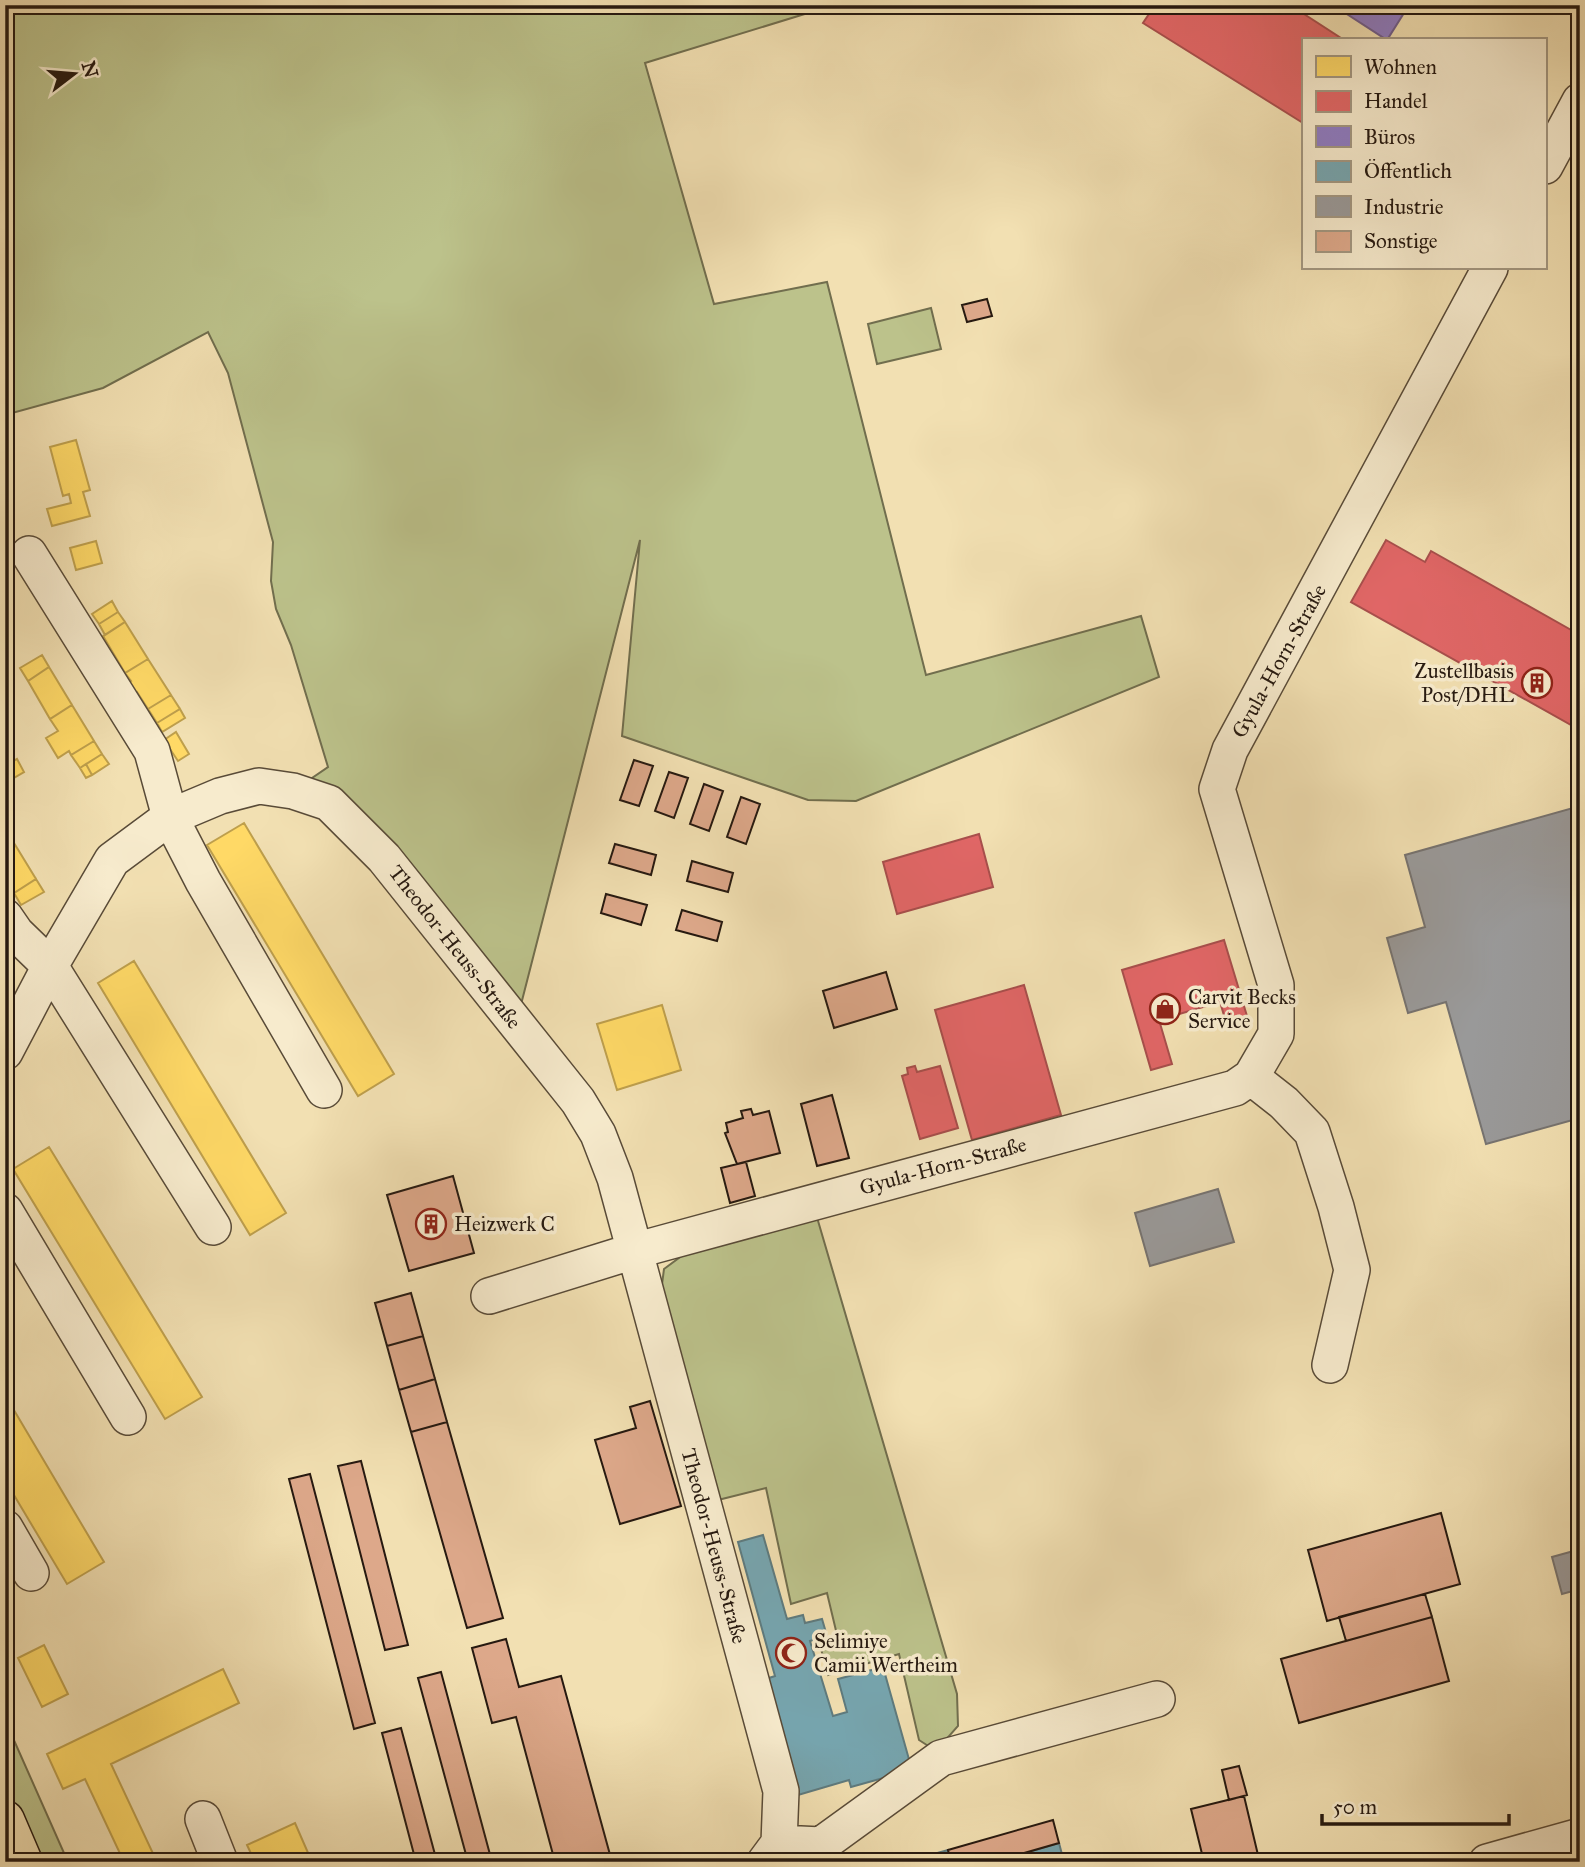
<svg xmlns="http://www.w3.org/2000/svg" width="1585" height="1867" viewBox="0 0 1585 1867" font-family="'IM FELL Great Primer',serif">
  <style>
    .green { fill: #bcc28b; stroke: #716e4e; stroke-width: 2 }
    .homes { fill: #ffd966; stroke: #be9f4c; stroke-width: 2 }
    .shops { fill: #e06666; stroke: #a84f4c; stroke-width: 2 }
    .offices { fill: #8e7cc3; stroke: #6f5e8d; stroke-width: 2 }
    .public { fill: #76a5af; stroke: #5e7b7f; stroke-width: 2 }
    .industry { fill: #999; stroke: #767370; stroke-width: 2 }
    .building { fill: #dda88a; stroke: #261910; stroke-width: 2 }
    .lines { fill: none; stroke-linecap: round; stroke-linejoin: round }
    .minor-casing { stroke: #594b38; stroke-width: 38 }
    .major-casing { stroke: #261910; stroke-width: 41 }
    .minor { stroke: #f7ebcd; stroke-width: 35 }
    .major { stroke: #f2e0b2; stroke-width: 38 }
    .labels { text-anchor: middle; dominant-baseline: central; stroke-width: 7; stroke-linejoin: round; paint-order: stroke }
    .street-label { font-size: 21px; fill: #261910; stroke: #f7ebcd }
    .poi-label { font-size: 21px; fill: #261910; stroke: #f7ebcd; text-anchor: start }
  </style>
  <rect width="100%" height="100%" fill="#f2e0b2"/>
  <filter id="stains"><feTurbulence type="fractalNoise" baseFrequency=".00286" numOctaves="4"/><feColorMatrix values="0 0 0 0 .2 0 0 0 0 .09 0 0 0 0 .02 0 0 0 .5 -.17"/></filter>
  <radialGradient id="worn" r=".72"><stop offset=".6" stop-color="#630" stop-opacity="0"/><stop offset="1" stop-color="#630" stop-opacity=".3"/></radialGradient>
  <path class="green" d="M5,5H834L645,63L714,304L827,282L926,675L1141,616L1159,677L856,801L808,800L622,736L640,540L516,1024L384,858L293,791L328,767L291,645L276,609L271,581L273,542L228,373L208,332L103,388L5,415Z
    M931,308L941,349L877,364L868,324Z
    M816,1214L957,1694L958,1726L936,1751L919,1740L899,1654L828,1675L821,1649L838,1639L827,1593L791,1604L766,1488L718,1500L661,1292L664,1269L683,1255Z
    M5,1720L68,1862H5Z"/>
  <path class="homes" d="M76,440L90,490L83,492L90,516L52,526L47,509L71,503L69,494L63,496L50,447Z
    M96,541L102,563L76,570L70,548Z
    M112,601L118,612L99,624L92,614Z
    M118,612L125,622L105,635L99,624Z
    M125,622L148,659L125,673L103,636Z
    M42,655L49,667L28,681L20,668Z
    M148,659L171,695L148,709L137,692L133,694L126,684L131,681L125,673Z
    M49,667L72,705L50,719L28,681Z
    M171,695L180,709L157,723L148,709Z
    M72,705L94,741L71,755L69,751L58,758L46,738L58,731L50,719Z
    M180,709L185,718L162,732L157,723Z
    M176,732L189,754L178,761L164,740Z
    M94,741L102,754L80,768L71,755Z
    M102,754L109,764L92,775L86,764Z
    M17,759L24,772L5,783V766Z
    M86,764L92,775L86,778L80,768Z
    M244,823L394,1074L358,1096L207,845Z
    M5,829L14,843L5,848Z
    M14,843L36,879L14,893L5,878V848Z
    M36,879L44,892L21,905L14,893Z
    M134,961L286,1213L250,1235L98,983Z
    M662,1005L681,1070L617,1090L597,1024Z
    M49,1147L202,1397L165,1419L13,1169Z
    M5,1395L104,1562L67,1584L5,1480Z
    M44,1645L68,1694L42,1707L18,1658Z
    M223,1669L239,1703L111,1764L157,1862H124L85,1779L63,1789L47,1754Z
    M295,1823L312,1862H255L247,1845Z"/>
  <path class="shops" d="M1155,5H1290L1344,40H1303V123L1143,23Z
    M1386,540L1425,562L1431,551L1580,635V730L1351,602Z
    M979,834L993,887L897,914L883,862Z
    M1224,940L1247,1016L1226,1022L1220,1002L1159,1020L1172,1064L1151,1070L1122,970Z
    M1024,985L1061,1115L972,1140L935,1010Z
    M915,1066L917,1072L940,1066L958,1128L920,1139L902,1076L908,1074L907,1068Z"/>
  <path class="offices" d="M1333,5H1409L1387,40Z"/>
  <path class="public" d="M763,1535L787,1619L803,1615L805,1623L822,1619L827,1636L810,1641L833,1716L847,1712L838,1679L883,1667L912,1770L851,1787L849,1780L798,1795L766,1679L775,1676L738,1542Z
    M1059,1843L1064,1862H993Z
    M948,1850L951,1862H917L916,1859Z"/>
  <path class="industry" d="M1580,806V1118L1486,1144L1446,1002L1408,1013L1387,938L1425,927L1405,855Z
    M1218,1189L1234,1242L1150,1266L1135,1213Z
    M1577,1550L1580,1589L1562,1594L1552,1557Z"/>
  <path class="building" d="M987,299L992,316L967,322L962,305Z
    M634,760L653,766L639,806L620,800Z
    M669,772L688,778L674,818L655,811Z
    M704,784L723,791L709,831L690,824Z
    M741,797L760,804L746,844L727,837Z
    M615,844L656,855L651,875L609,863Z
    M692,861L733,873L728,892L687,881Z
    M606,894L647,905L641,925L601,913Z
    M682,910L722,922L717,941L676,930Z
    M886,972L897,1009L834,1028L823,991Z
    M832,1095L849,1158L817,1166L801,1104Z
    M751,1109L753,1115L769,1111L780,1153L737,1164L725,1133L728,1132L726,1123L743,1118L741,1111Z
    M746,1162L755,1196L730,1203L721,1168Z
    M453,1176L474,1253L409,1271L387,1195Z
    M411,1293L423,1336L387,1346L375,1303Z
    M423,1336L435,1379L399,1390L387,1346Z
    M435,1379L447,1422L411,1432L399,1390Z
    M650,1401L681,1506L620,1524L595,1440L636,1428L630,1407Z
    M447,1422L503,1618L467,1628L411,1432Z
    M361,1461L408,1645L385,1650L338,1466Z
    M310,1474L375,1723L354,1729L289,1479Z
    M1441,1513L1460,1584L1327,1621L1308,1550Z
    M1425,1594L1432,1617L1346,1641L1339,1617Z
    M1432,1617L1449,1681L1299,1723L1281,1659Z
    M506,1639L519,1687L561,1676L612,1862H555L516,1717L492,1723L472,1648Z
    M441,1672L492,1862H468L418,1678Z
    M401,1728L437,1862H416L382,1733Z
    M1239,1766L1247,1795L1229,1800L1222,1770Z
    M1244,1796L1258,1855L1231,1862H1204L1191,1809Z
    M1053,1820L1059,1843L993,1862H951L948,1850Z"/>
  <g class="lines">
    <g class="minor-casing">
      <path id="minor" d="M1545,166L1580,101
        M29,554L152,751L170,817L203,881L324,1090
        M5,917L16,933L50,966L213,1227
        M5,1052L50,966L112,860L170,817L220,796L259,786L293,791L329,803L384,858L578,1101L598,1134L615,1178L781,1791L779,1843L765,1862
        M1251,1077L1284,1103L1312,1132L1336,1207L1352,1270L1330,1365
        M5,1211L128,1417
        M489,1296L634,1251L1235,1088L1251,1077L1276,1034V985L1217,789L1230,750L1490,268
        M5,1528L31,1573
        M203,1819L220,1862
        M779,1843L821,1845L941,1758L1157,1699
        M1487,1862L1580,1836"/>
    </g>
    <g class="major-casing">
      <path id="major" d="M5,1820L23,1862"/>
    </g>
    <use href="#minor" class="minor"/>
    <use href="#major" class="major"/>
  </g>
  <defs>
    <g id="building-ring" transform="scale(1.575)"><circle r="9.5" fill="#f7ebcd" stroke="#8f2418" stroke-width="1.5"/><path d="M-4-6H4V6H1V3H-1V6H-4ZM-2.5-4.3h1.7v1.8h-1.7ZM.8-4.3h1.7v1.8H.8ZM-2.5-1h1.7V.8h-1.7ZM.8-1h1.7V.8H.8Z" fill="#8f2418"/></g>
    <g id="shop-ring" transform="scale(1.575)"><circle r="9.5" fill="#f7ebcd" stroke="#8f2418" stroke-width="1.5"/><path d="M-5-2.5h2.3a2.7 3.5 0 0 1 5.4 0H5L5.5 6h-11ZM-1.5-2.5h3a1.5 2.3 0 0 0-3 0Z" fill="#8f2418"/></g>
    <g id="mosque-ring" transform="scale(1.575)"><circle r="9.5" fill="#f7ebcd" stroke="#8f2418" stroke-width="1.5"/><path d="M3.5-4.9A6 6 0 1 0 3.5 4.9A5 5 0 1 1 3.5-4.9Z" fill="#8f2418"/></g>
  </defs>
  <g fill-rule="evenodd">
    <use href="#building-ring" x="1537" y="683"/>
    <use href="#shop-ring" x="1165" y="1009"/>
    <use href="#building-ring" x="431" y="1224"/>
    <use href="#mosque-ring" x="791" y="1653"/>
  </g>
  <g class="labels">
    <g class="street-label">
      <text transform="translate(1279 661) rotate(-61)">Gyula-Horn-Straße</text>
      <text transform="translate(455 947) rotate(52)">Theodor-Heuss-Straße</text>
      <text transform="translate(943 1166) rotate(-15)">Gyula-Horn-Straße</text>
      <text transform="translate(714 1546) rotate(75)">Theodor-Heuss-Straße</text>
    </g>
    <g class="poi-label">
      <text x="1514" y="671" text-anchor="end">Zustellbasis<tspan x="1514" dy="24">Post/DHL</tspan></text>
      <text x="1188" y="997">Carvit Becks<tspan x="1188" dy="24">Service</tspan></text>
      <text x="454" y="1224">Heizwerk C</text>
      <text x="814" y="1641">Selimiye<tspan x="814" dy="24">Camii Wertheim</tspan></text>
    </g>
  </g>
  <rect width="1585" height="1867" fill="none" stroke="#f2e0b2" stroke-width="28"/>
  <rect x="7" y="7" width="1571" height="1853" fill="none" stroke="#261910" stroke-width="3.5"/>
  <rect x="14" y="14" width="1557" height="1839" fill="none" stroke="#261910" stroke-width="2"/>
  <rect x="1302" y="38" width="245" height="231" fill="#f7ebcd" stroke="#a39781" stroke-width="2"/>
  <rect x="1316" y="56" width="35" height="21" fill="#ffd966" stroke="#a39781" stroke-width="2"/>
  <text x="1364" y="74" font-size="21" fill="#261910">Wohnen</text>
  <rect x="1316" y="91" width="35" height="21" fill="#e06666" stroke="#a39781" stroke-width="2"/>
  <text x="1364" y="108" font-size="21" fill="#261910">Handel</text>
  <rect x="1316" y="126" width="35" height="21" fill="#8e7cc3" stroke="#a39781" stroke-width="2"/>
  <text x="1364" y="144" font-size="21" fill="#261910">Büros</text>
  <rect x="1316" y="161" width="35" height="21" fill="#76a5af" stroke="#a39781" stroke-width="2"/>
  <text x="1364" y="178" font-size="21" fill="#261910">Öffentlich</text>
  <rect x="1316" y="196" width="35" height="21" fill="#999999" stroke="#a39781" stroke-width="2"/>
  <text x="1364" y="214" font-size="21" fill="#261910">Industrie</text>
  <rect x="1316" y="231" width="35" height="21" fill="#dda88a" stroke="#a39781" stroke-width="2"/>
  <text x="1364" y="248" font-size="21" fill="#261910">Sonstige</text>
  <g transform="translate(74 74) rotate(74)" stroke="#f7ebcd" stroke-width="5" paint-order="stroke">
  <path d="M0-5L12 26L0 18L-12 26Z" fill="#261910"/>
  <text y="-10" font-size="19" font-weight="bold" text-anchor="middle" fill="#261910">N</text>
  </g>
  <path d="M1322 1814v10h187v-10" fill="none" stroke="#261910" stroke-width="3.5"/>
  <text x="1333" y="1814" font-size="21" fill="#261910" stroke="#f7ebcd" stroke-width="5" paint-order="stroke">50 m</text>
  <rect width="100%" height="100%" filter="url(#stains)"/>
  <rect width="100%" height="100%" fill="url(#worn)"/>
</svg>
